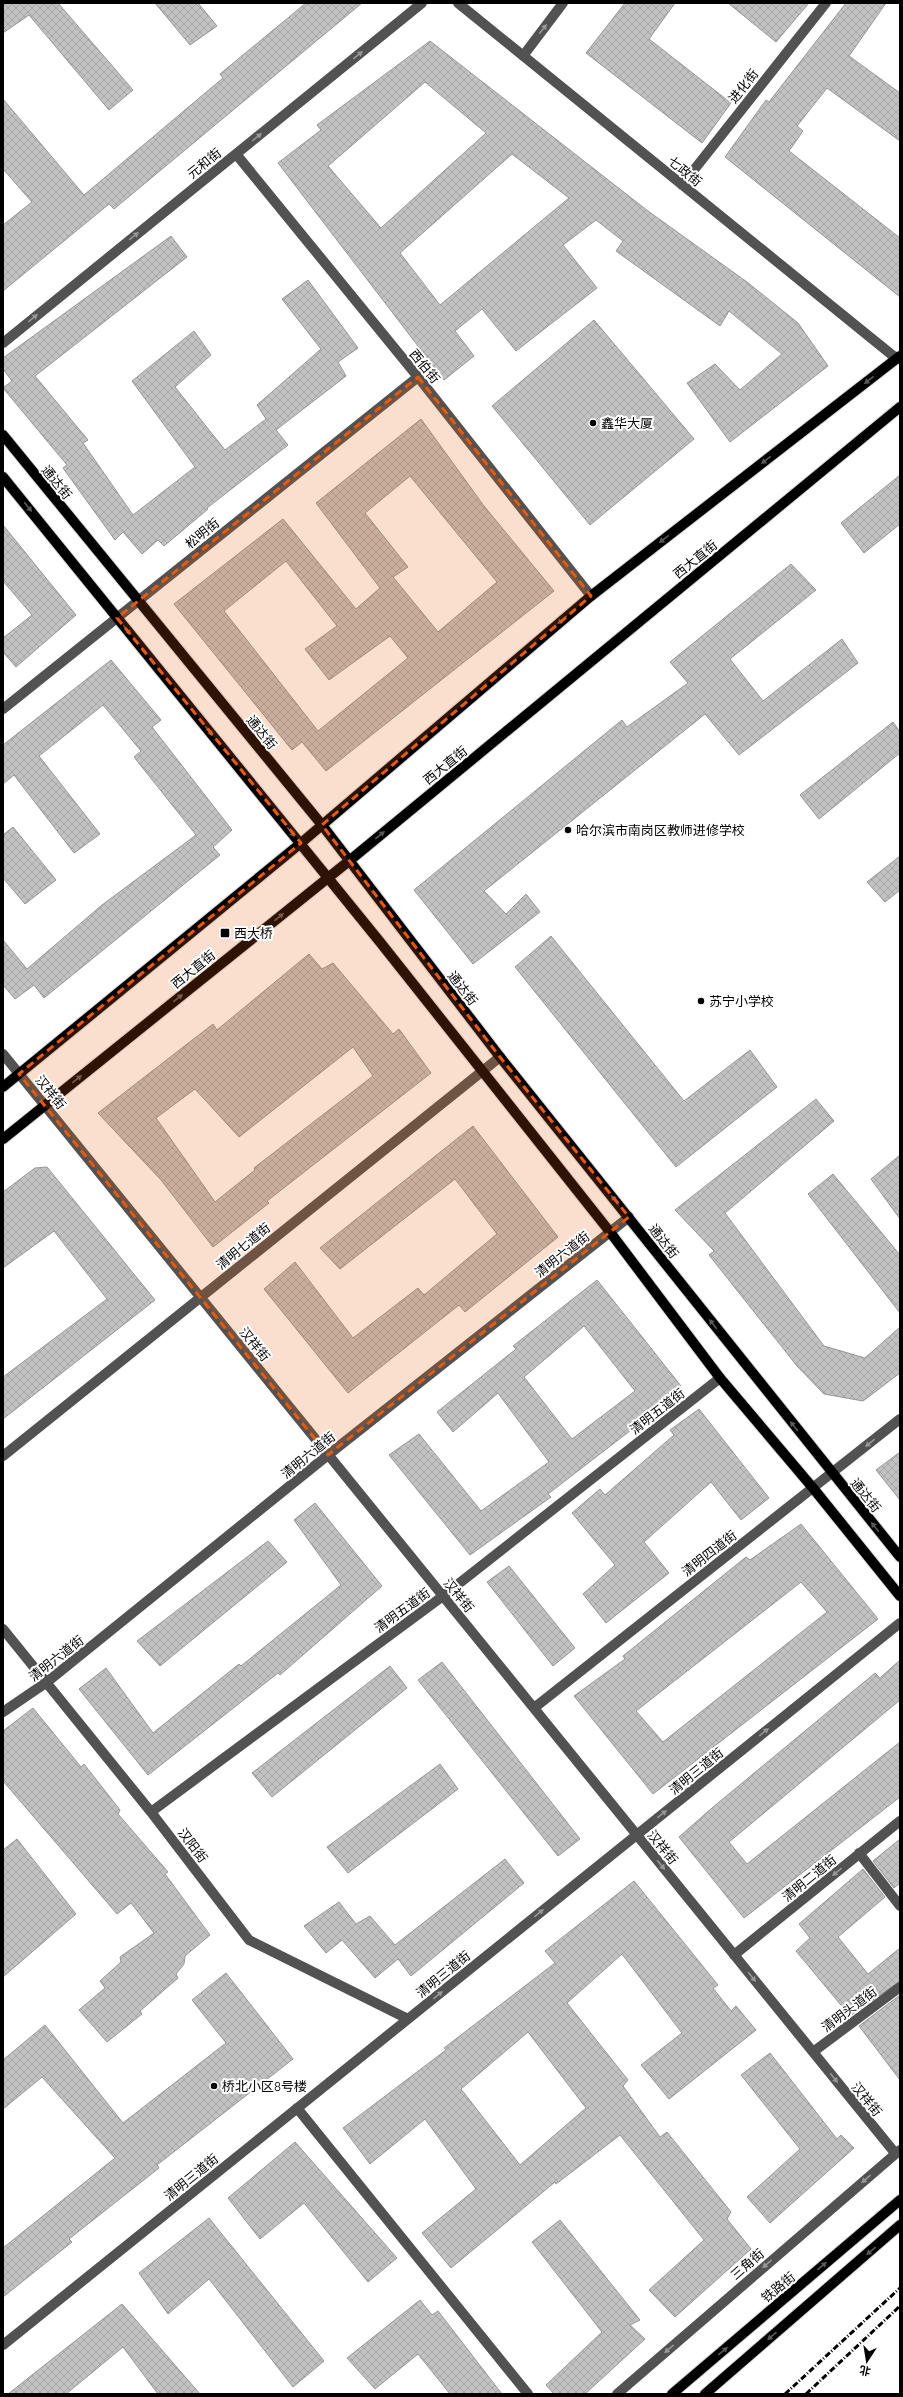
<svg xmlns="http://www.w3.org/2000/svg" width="903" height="2397" viewBox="0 0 903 2397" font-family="Quicksand,'Noto Sans SC',sans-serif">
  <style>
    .building { fill: url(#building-cross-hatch); stroke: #969696; fill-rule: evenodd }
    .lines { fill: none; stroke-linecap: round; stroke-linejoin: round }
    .major-casing { stroke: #dbdbdb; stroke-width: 12 }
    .minor { stroke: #525252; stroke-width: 10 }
    .major { stroke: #000; stroke-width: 10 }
    .rail { stroke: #000; stroke-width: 3; stroke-dasharray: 6 2 1 2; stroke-linecap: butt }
    .oneway { fill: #979797 }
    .oneway2 { fill: #595959 }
    .marked { fill: #e8590c; fill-opacity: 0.2; stroke: #e8590c; stroke-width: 3; stroke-dasharray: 8 5; stroke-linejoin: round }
    .poi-dot { fill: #000; stroke: #fff; stroke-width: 1.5 }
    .labels { text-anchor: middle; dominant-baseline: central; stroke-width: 4; stroke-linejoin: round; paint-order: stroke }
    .street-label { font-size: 13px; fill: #000; stroke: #fff }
    .poi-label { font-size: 13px; fill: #000; stroke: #fff; text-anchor: start }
  </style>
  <defs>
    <pattern id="building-cross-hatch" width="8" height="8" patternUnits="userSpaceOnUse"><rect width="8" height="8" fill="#c2c2c2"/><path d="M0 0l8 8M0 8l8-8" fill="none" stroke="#a5a5a5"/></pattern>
  </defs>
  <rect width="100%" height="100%" fill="#fff"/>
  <path class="building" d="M3,3H58L133,90L109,110L29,15L3,33Z
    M155,3H198L217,26L190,45Z
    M306,3H362L114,209L109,204L3,291V225L32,202L3,169V99L84,195L223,78L220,74Z
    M625,3H675L649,39L731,103L702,143L586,53Z
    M728,3H809L776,42Z
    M846,3H886L849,56L900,93V141L827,88L797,126L803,131L789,151L900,238V297L725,157L766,100L769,102Z
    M430,41L648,211L747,282L798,323L828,366L730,442L687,383L715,364L740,390L782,354L729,311L720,326L616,251L623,241L596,220L563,245L597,288L516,351L482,309L455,331L474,356L444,380L278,163L321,130L317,125ZM425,82L486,133L381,228L328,166ZM512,154L569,198L440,305L400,253Z
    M171,236L187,257L35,376L88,440L83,443L133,515L195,467L132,381L194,331L211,355L175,387L225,450L266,419L257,405L321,349L282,299L308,280L358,348L338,362L346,376L276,430L288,445L207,508L208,509L164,546L158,540L142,554L123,532L115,540L63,468L67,465L3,388L12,381L3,369V358Z
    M594,320L694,439L590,525L492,406Z
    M421,419L484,506L554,591L326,771L302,742L292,750L174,604L283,519L356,609L380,588L316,503ZM410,476L497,582L438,632L393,577L408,567L365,513ZM286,561L337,626L305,649L329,680L390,636L408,658L318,731L224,611Z
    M900,475V524L864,553L841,523Z
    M3,525L76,615L16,667L3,652V638L32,615L3,581Z
    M791,564L816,590L730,659L763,701L842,639L858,663L739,755L705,714L484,891L506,914L526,894L540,912L473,964L414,890L622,720L627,727L688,683L670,662Z
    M111,660L161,720L152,727L232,830L213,847L220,855L44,998L34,985L15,999L3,985V940L27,969L102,905L196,835L134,757L141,751L103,705L39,756L100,834L74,853L14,775L3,784V745Z
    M893,722L900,732V753L819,819L800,795Z
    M13,827L56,880L25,904L3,878V835Z
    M900,856V890L885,902L867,882Z
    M551,936L684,1101L750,1050L777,1087L676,1167L515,967Z
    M309,954L322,969L333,963L393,1034L399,1029L431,1073L267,1201L269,1203L213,1247L161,1180L98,1113L213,1024L217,1030ZM353,1047L373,1076L254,1168L255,1170L215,1202L156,1118L195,1089L239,1137Z
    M816,1099L834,1121L725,1213L824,1346L865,1358L900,1327V1373L863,1401L824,1394L797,1366L709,1255L714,1251L675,1210Z
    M473,1126L558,1237L465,1312L459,1305L348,1393L264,1289L295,1262L353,1338L418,1288L424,1295L497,1234L455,1179L340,1269L320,1248Z
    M900,1155V1219L871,1179Z
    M47,1167L155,1300L3,1419V1377L107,1299L54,1231L3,1268V1192L35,1168Z
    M833,1174L900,1255V1313L808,1194Z
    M597,1280L681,1386L633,1424L635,1427L548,1494L551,1497L470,1555L389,1455L419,1434L481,1511L549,1462L498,1393L453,1432L437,1412L516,1349L513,1346ZM584,1326L635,1391L572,1439L524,1377Z
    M699,1409L769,1498L741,1520L711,1482L644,1542L669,1573L606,1623L583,1594L615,1565L572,1513L600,1489L605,1495L674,1435L670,1430Z
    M900,1452V1500L876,1470Z
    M315,1503L382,1586L280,1675L278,1673L148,1775L79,1689L106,1668L153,1733L239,1664L241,1666L341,1585L294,1520Z
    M801,1524L878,1619L653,1794L574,1696L625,1659L623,1656L746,1557L750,1560ZM801,1582L827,1612L663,1742L636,1711Z
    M268,1541L287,1562L160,1666L137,1641Z
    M509,1566L575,1648L553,1666L487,1582Z
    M900,1660V1700L729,1842L747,1864L900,1742V1797L744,1918L679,1837L712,1808L875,1673L880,1678Z
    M442,1662L580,1839L558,1856L418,1680Z
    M390,1666L407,1688L272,1797L252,1773Z
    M33,1708L81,1767L84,1764L120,1810L118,1814L168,1872L165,1874L210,1935L185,1956L184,1964L176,1974L178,1978L140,2011L142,2014L107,2042L79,2010L105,1988L100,1981L121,1962L120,1957L154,1933L131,1903L117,1914L3,1781V1731Z
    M440,1764L458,1789L348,1873L327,1847Z
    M17,1839L76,1914L3,1977V1850Z
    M900,1839V1883L894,1888L873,1861Z
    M505,1859L524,1883L411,1976L398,1959L375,1978L342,1940L326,1953L304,1926L339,1902L356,1924L370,1916L395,1945Z
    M863,1869L885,1897L838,1937L868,1974L900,1948V1981L850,2016L796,1951L810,1938L799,1924Z
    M634,1881L718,1985L713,1988L731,2011L736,2006L756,2030L669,2099L641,2065L682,2033L622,1954L567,2003L628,2080L623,2086L660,2137L667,2132L731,2212L727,2219L751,2249L675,2317L649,2290L704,2240L620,2135L556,2184L555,2182L451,2268L422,2233L476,2189L425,2119L370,2164L343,2128L446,2050L444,2048L555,1963L545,1951ZM528,2032L586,2108L520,2165L461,2089Z
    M226,1973L293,2059L157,2165L159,2168L69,2239L72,2242L3,2297V2248L115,2158L42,2077L3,2109V2060L45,2025L123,2123L226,2043L192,2000Z
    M900,1995V2080L859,2026Z
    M770,2053L837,2139L841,2135L854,2148L770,2223L747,2197L800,2149L741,2075Z
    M295,2142L397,2258L368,2282L304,2203L260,2239L228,2198Z
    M209,2218L324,2361L293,2387L209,2279L168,2314L139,2273Z
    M560,2220L640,2320L630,2325L645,2339L585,2394H554L546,2385L602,2332L532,2242Z
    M420,2300L432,2315L438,2311L502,2394H450L418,2354L375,2389L347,2358Z
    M122,2304L200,2394H158L123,2347L66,2394H8Z"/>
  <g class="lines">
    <g class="major-casing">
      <path id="major" d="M3,435L322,825L500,1057L900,1557
        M3,477L380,942L610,1232L720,1378L813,1488L900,1596
        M3,1087L301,843L591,596L900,356
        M3,1139L349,861L900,407
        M672,2394L900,2200
        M705,2394L900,2225"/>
    </g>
    <path class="minor" d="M458,3L897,359
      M523,56L563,3
      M236,154L418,377L591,596
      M682,185L826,3
      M3,343L422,3
      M3,709L418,377
      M3,1054L895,2153
      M3,1456L500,1057
      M3,1629L151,1812L249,1940L408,2019
      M534,1708L900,1419
      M3,1712L47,1682L328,1455L629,1217
      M151,1812L443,1596L720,1378
      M859,1853L900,1906
      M734,1955L900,1821
      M813,2052L900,1987
      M297,2108L528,2394
      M3,2345L900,1623
      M617,2394L900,2150"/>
    <use href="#major" class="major"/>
    <path class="rail" d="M785,2394L900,2288
      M806,2394L900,2306"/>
  </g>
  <defs><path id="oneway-solid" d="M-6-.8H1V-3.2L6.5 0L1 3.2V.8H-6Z"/></defs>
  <g class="oneway">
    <use href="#oneway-solid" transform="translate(543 29) rotate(-52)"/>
    <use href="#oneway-solid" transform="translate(358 55) rotate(-39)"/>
    <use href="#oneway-solid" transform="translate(257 137) rotate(-39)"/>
    <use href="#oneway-solid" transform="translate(134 236) rotate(-39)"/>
    <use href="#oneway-solid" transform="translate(33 318) rotate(-39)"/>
    <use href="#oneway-solid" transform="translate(870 1443) rotate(141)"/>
    <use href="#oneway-solid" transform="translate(764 1732) rotate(-39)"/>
    <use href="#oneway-solid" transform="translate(662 1814) rotate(-39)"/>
    <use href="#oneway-solid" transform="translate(661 1865) rotate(51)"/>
    <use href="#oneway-solid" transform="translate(837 1872) rotate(141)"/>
    <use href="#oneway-solid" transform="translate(539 1913) rotate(-39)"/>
    <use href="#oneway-solid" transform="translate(752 1977) rotate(51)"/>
    <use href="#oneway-solid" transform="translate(438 1995) rotate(-39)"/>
    <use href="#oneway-solid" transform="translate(834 2078) rotate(51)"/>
    <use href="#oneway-solid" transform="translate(866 2179) rotate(139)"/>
    <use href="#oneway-solid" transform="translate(767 2264) rotate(139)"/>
    <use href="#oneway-solid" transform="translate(669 2349) rotate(139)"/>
  </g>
  <g class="oneway2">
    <use href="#oneway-solid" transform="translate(869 380) rotate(142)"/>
    <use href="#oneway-solid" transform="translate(766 460) rotate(142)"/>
    <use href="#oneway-solid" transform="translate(28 507) rotate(51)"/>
    <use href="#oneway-solid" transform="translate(664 539) rotate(142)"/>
    <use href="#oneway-solid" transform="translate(562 620) rotate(140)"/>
    <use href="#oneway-solid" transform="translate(127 630) rotate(51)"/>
    <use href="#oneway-solid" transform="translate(209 731) rotate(51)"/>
    <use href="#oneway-solid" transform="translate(291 832) rotate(51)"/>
    <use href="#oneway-solid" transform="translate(380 835) rotate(-39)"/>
    <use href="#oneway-solid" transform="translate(279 917) rotate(-39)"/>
    <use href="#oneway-solid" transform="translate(178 998) rotate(-39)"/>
    <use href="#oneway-solid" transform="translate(77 1079) rotate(-39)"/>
    <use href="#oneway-solid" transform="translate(615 1200) rotate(-129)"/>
    <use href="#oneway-solid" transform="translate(713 1324) rotate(-128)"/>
    <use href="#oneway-solid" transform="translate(794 1426) rotate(-128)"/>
    <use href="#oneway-solid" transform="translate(875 1527) rotate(-129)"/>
    <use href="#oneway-solid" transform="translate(871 2251) rotate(139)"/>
    <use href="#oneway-solid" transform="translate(822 2266) rotate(-40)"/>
    <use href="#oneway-solid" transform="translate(772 2336) rotate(139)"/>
    <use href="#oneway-solid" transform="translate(723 2351) rotate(-40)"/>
  </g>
  <path class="marked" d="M418,377L591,596L322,825L500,1057L629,1217L328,1455L19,1074L301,843L117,618Z"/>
  <g class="poi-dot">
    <circle cx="593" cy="423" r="4"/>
    <circle cx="568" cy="830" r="4"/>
    <rect x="220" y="928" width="10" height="10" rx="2"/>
    <circle cx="701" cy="1001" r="4"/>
    <circle cx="214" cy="2086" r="4"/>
  </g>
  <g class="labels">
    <g class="street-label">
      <text transform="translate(743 86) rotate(-52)">进化街</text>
      <text transform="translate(204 163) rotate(-39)">元和街</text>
      <text transform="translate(685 171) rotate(39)">七政街</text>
      <text transform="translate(425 366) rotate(51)">西伯街</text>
      <text transform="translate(57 482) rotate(51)">通达街</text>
      <text transform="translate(202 533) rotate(-39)">松明街</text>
      <text transform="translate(695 559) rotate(-39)">西大直街</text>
      <text transform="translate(262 732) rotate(51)">通达街</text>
      <text transform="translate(445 765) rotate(-39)">西大直街</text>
      <text transform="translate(193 969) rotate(-39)">西大直街</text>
      <text transform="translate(463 988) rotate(52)">通达街</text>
      <text transform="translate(51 1092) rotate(51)">汉祥街</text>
      <text transform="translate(664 1241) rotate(52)">通达街</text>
      <text transform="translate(243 1246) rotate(-39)">清明七道街</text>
      <text transform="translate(562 1254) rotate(-38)">清明六道街</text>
      <text transform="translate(255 1344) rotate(51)">汉祥街</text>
      <text transform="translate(657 1411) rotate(-38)">清明五道街</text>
      <text transform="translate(308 1455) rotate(-39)">清明六道街</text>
      <text transform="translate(866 1495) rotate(51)">通达街</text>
      <text transform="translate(709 1553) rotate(-38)">清明四道街</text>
      <text transform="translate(459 1595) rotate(51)">汉祥街</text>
      <text transform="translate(402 1610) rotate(-36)">清明五道街</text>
      <text transform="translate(56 1658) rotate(-38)">清明六道街</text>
      <text transform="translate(696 1771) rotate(-39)">清明三道街</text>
      <text transform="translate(193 1845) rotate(53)">汉阳街</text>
      <text transform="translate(663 1847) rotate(51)">汉祥街</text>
      <text transform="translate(809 1878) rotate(-39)">清明二道街</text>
      <text transform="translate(443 1974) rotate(-39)">清明三道街</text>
      <text transform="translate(849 2009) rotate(-37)">清明头道街</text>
      <text transform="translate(867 2099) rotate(51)">汉祥街</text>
      <text transform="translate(191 2177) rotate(-39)">清明三道街</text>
      <text transform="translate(747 2264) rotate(-41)">三角街</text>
      <text transform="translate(778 2287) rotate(-40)">铁路街</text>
    </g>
    <g class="poi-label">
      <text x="601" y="423">鑫华大厦</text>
      <text x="576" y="830">哈尔滨市南岗区教师进修学校</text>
      <text x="234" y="933">西大桥</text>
      <text x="709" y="1001">苏宁小学校</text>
      <text x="222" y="2086">桥北小区8号楼</text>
    </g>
  </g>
  <rect width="903" height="2397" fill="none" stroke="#000000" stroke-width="8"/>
  <g transform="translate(867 2361) rotate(192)" stroke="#ffffff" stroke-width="3" paint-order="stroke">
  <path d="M0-3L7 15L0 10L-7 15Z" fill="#000000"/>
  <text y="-6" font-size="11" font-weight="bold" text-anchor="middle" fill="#000000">北</text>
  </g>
</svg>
